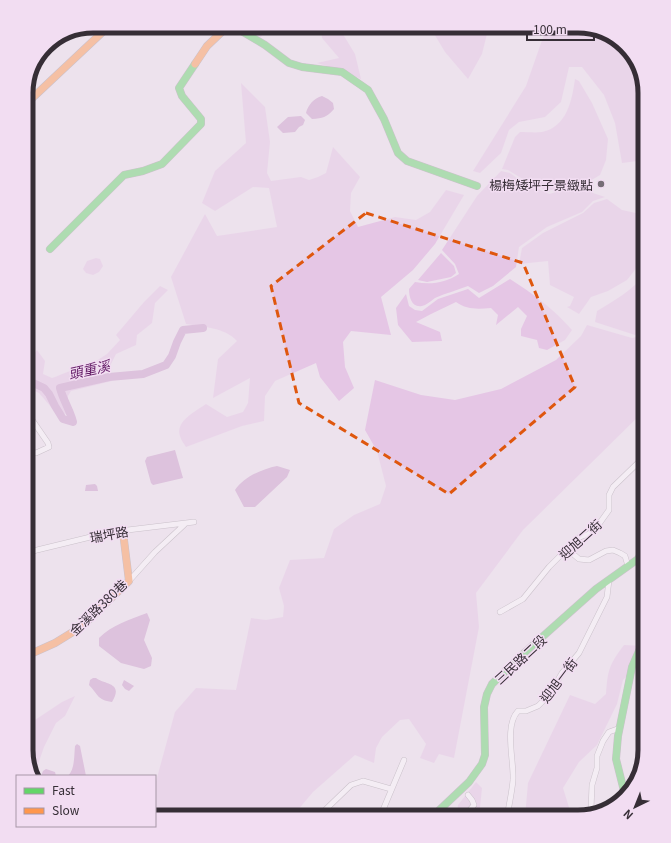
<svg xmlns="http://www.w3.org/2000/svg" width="671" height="843" viewBox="0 0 671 843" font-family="Georgia,'Noto Sans TC',serif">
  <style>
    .green { fill: #e5c6e5 }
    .water { fill: #c99bc9 }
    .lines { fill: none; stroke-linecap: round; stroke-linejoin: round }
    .river { stroke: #c99bc9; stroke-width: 8 }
    .street-casing { stroke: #a29aa2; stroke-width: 6 }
    .fast-casing { stroke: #a29aa2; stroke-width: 8 }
    .slow-casing { stroke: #a29aa2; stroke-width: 8 }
    .street { stroke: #fcfbfc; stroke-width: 5 }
    .fast { stroke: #63d668; stroke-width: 7 }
    .slow { stroke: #ff974d; stroke-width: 7 }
    .marked { fill: none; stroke: #df570e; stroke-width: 3; stroke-dasharray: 8 5; stroke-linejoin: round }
    .poi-dot { fill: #766d76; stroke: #f2ddf2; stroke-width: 1.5 }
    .labels { text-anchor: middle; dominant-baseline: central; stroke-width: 3; stroke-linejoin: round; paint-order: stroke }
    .poi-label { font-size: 13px; fill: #362e36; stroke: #f2ddf2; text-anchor: end }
    .street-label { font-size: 13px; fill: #362e36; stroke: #f2ddf2 }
    .water-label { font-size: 14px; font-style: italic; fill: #621965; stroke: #f2ddf2 }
    .rim { fill: none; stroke: #362e36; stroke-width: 5 }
  </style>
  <rect width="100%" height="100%" fill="#ede2ed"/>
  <path class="green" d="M239,26H267L268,27L261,37Z
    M321,26H338L355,54L361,79L340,70L317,63L339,58L322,38Z
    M404,26H489L482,54L468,79L445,52L433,32L407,30Z
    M547,26H582L611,35L633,56L645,93V160L622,163L615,123L604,95L582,67H569L561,102L545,117L519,122L509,130L501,153L480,173L473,171L526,86Z
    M575,79L579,81L592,103L608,139L606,160L600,175L590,181L547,191L521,178L508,170L502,169L515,137L520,132C527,132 536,133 542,132C567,127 572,100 575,79Z
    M241,83L265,107L270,142L267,173L271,181L301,177L309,180L318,177L326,173L333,147L360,177L351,193L350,211L358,227L395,217L416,220L430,212L446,190L464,195L435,244L413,270L381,297L391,335L351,331L343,342L345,367L354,388L339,401L320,377L316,363L275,381L265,396L264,421L242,426L186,447C184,444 181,440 180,436C175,421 196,411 206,404L227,417L243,412L248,403L250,378L213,398L218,359L237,341C224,327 203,327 186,324L171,277L205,214L217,236L277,227L269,188L253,187L215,211L202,203L215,171L246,143Z
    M501,171L510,173L521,181L549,194L584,185L593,193L605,197L593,201L582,212L547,227L519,247L516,267L493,286L479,293L468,286C458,290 446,293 435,298C432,300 429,303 425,305C413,310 409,299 409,289L415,282C431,285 445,283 459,274L455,264L442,250L477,196Z
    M607,199L622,210L645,215V257L627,280L608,291L591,297L579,314L567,307L570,306L574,297L550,285L548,261L519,264L522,248L543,233L583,213L594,203Z
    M441,253L454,266L456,273L451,277L427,282L418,280Z
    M96,258L100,259L103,266L99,272L93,275L86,273L83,269L87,261Z
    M645,275V328L635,335L595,322L597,311C615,300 631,291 645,275Z
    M510,279C532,293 555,310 572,330L565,340L547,350L539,348L537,340L521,336V329L527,316L518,307L496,325L498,315L491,308C478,309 467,310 456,302L431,314L416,322L440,332L442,341L412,342L398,325L396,308L406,294L409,306L415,310L422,311L438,299L468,289L479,298Z
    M160,286L168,290L155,303L152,323L137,335L136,345L116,354L108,370L90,365L107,354L120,340L116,335L144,302Z
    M587,325L632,338L644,335L645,346V410L523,530L476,593L479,627L454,758L439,754L434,763L420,758L426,744L409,719L400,720L382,737L376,748L374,763L355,755L313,792L292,817H196L190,812L168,814L155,809V785L175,712L196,688L236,690L251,618L266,620L283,617L284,606L279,588L290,560L324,558L334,529L354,515L380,504L386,486L377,451L365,430L375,380L421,395L455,400L501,389L556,360L581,336Z
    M26,350L32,356L37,350L45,361L43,374L52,378C77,369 89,359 112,381L71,391L68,396L67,415L51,407L39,393L26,387V366L27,365Z
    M624,645L645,646V658L623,680L617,704L597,745L579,762L563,788L572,817H525L528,783L570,695L595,704L606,694C608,669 609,665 624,645Z
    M75,696L65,716L56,723L44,747L34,776L26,749V726L62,702Z
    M476,782L482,788L479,817H457L458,805Z"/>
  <path class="water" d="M322,96L328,99L333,103L334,109C326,118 323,118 312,119L306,113C308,105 314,98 322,96Z
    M301,116L305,120L303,125L299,127L295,132L283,133L277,127L288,117Z
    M175,450L183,478L153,485L151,483L145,461L147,457Z
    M277,466L290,470L287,477L255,507H244L235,490C244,477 262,469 277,466Z
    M95,484L97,486L98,491H85L86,485Z
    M147,613L150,620L144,640L152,658L151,666L144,669L121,663L99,646V638C112,625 129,620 147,613Z
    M93,678H96C105,685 124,682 112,702C97,700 98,694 89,685L90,680Z
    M124,680L134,686L129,691L125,689L122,685Z
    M77,744L80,746L86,776H68C75,769 74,756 75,746Z
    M46,769L55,772L56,776H41L43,771Z"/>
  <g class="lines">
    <path class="river" d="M26,383L29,381L44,388L49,394L55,406L63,419L73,422C70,410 63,400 60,388L109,377L143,374L166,365L172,356L177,342L183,330L203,328"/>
    <g class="street-casing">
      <path id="street" d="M26,442L31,452L36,453L49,447L48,443L26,411
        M567,549L579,559L589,560L606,551L613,550L620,553L625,556L628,566
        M26,554L37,550L111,532L194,522
        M129,581L155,552L185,524
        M500,612L523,599L549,567L567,549L580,537L589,534L599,524L609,510V495L613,487L645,456
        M593,812L591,809L592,785L597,768V756L603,741L609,732L620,728
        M320,817L323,812L351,785L363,781L391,789
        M380,817L404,760
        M464,817L474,805L472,800L468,795
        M507,817C509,805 512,792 513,780C514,760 504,726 518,711H526L538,706L549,695L562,673L579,653L607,597L609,580"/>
    </g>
    <g class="fast-casing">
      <path id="fast" d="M233,26L265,45L289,63L302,67L342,72L368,90L384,119L398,153L407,161L477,186
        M50,249L124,175L143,171L162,164L201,124V119L182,96L179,88L195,64
        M625,795L616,759L618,736L632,667L645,637
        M432,817L469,782L482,764L485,755L484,707L487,694L492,684L522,655L596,589L638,559L645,547"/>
    </g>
    <g class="slow-casing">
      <path id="slow" d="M195,64L207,46L228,26
        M26,104L109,26
        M26,656L55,643L81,627L129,581L123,532"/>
    </g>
    <use href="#street" class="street"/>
    <use href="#fast" class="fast"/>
    <use href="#slow" class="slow"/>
  </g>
  <path d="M0 0H671V843H0ZM366,213L523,263L575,387L449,494L299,403L271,286Z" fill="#ede2ed" fill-opacity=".55" fill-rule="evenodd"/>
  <path class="marked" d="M366,213L523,263L575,387L449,494L299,403L271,286Z"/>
  <circle class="poi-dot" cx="601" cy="184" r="4"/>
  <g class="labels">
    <g class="poi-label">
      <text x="593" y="184">楊梅矮坪子景緻點</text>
    </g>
    <g class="street-label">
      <text transform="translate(109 534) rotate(-10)">瑞坪路</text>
      <text transform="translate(580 539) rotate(-42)">迎旭二街</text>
      <text transform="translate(98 607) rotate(-44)">金溪路380巷</text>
      <text transform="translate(520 659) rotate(-43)">三民路二段</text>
      <text transform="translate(558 680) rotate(-53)">迎旭一街</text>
    </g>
    <g class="water-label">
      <text transform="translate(89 369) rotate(-12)">頭重溪</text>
    </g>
  </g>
  <path d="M0 0H671V843H0ZM93 33H578A60 60 0 0 1 638 93V750A60 60 0 0 1 578 810H93A60 60 0 0 1 33 750V93A60 60 0 0 1 93 33Z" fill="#f2ddf2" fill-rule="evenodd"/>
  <path class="rim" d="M93 33H578A60 60 0 0 1 638 93V750A60 60 0 0 1 578 810H93A60 60 0 0 1 33 750V93A60 60 0 0 1 93 33Z"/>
  <rect x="16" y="775" width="140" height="52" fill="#f2ddf2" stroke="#a797a7"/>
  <rect x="24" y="788" width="20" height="6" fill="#63d668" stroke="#a797a7"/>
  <text x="52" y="795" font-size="12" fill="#362e36">Fast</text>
  <rect x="24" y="808" width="20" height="6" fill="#ff974d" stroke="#a797a7"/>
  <text x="52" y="815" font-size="12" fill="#362e36">Slow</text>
  <g transform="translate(635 807) rotate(223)" stroke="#f2ddf2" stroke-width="3" paint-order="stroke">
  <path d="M0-3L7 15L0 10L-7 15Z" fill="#362e36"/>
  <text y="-6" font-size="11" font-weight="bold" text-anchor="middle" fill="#362e36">N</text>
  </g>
  <path d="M527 34v6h67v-6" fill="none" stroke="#362e36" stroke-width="2"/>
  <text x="533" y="34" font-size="12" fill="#362e36" stroke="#f2ddf2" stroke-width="3" paint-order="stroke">100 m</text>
</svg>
